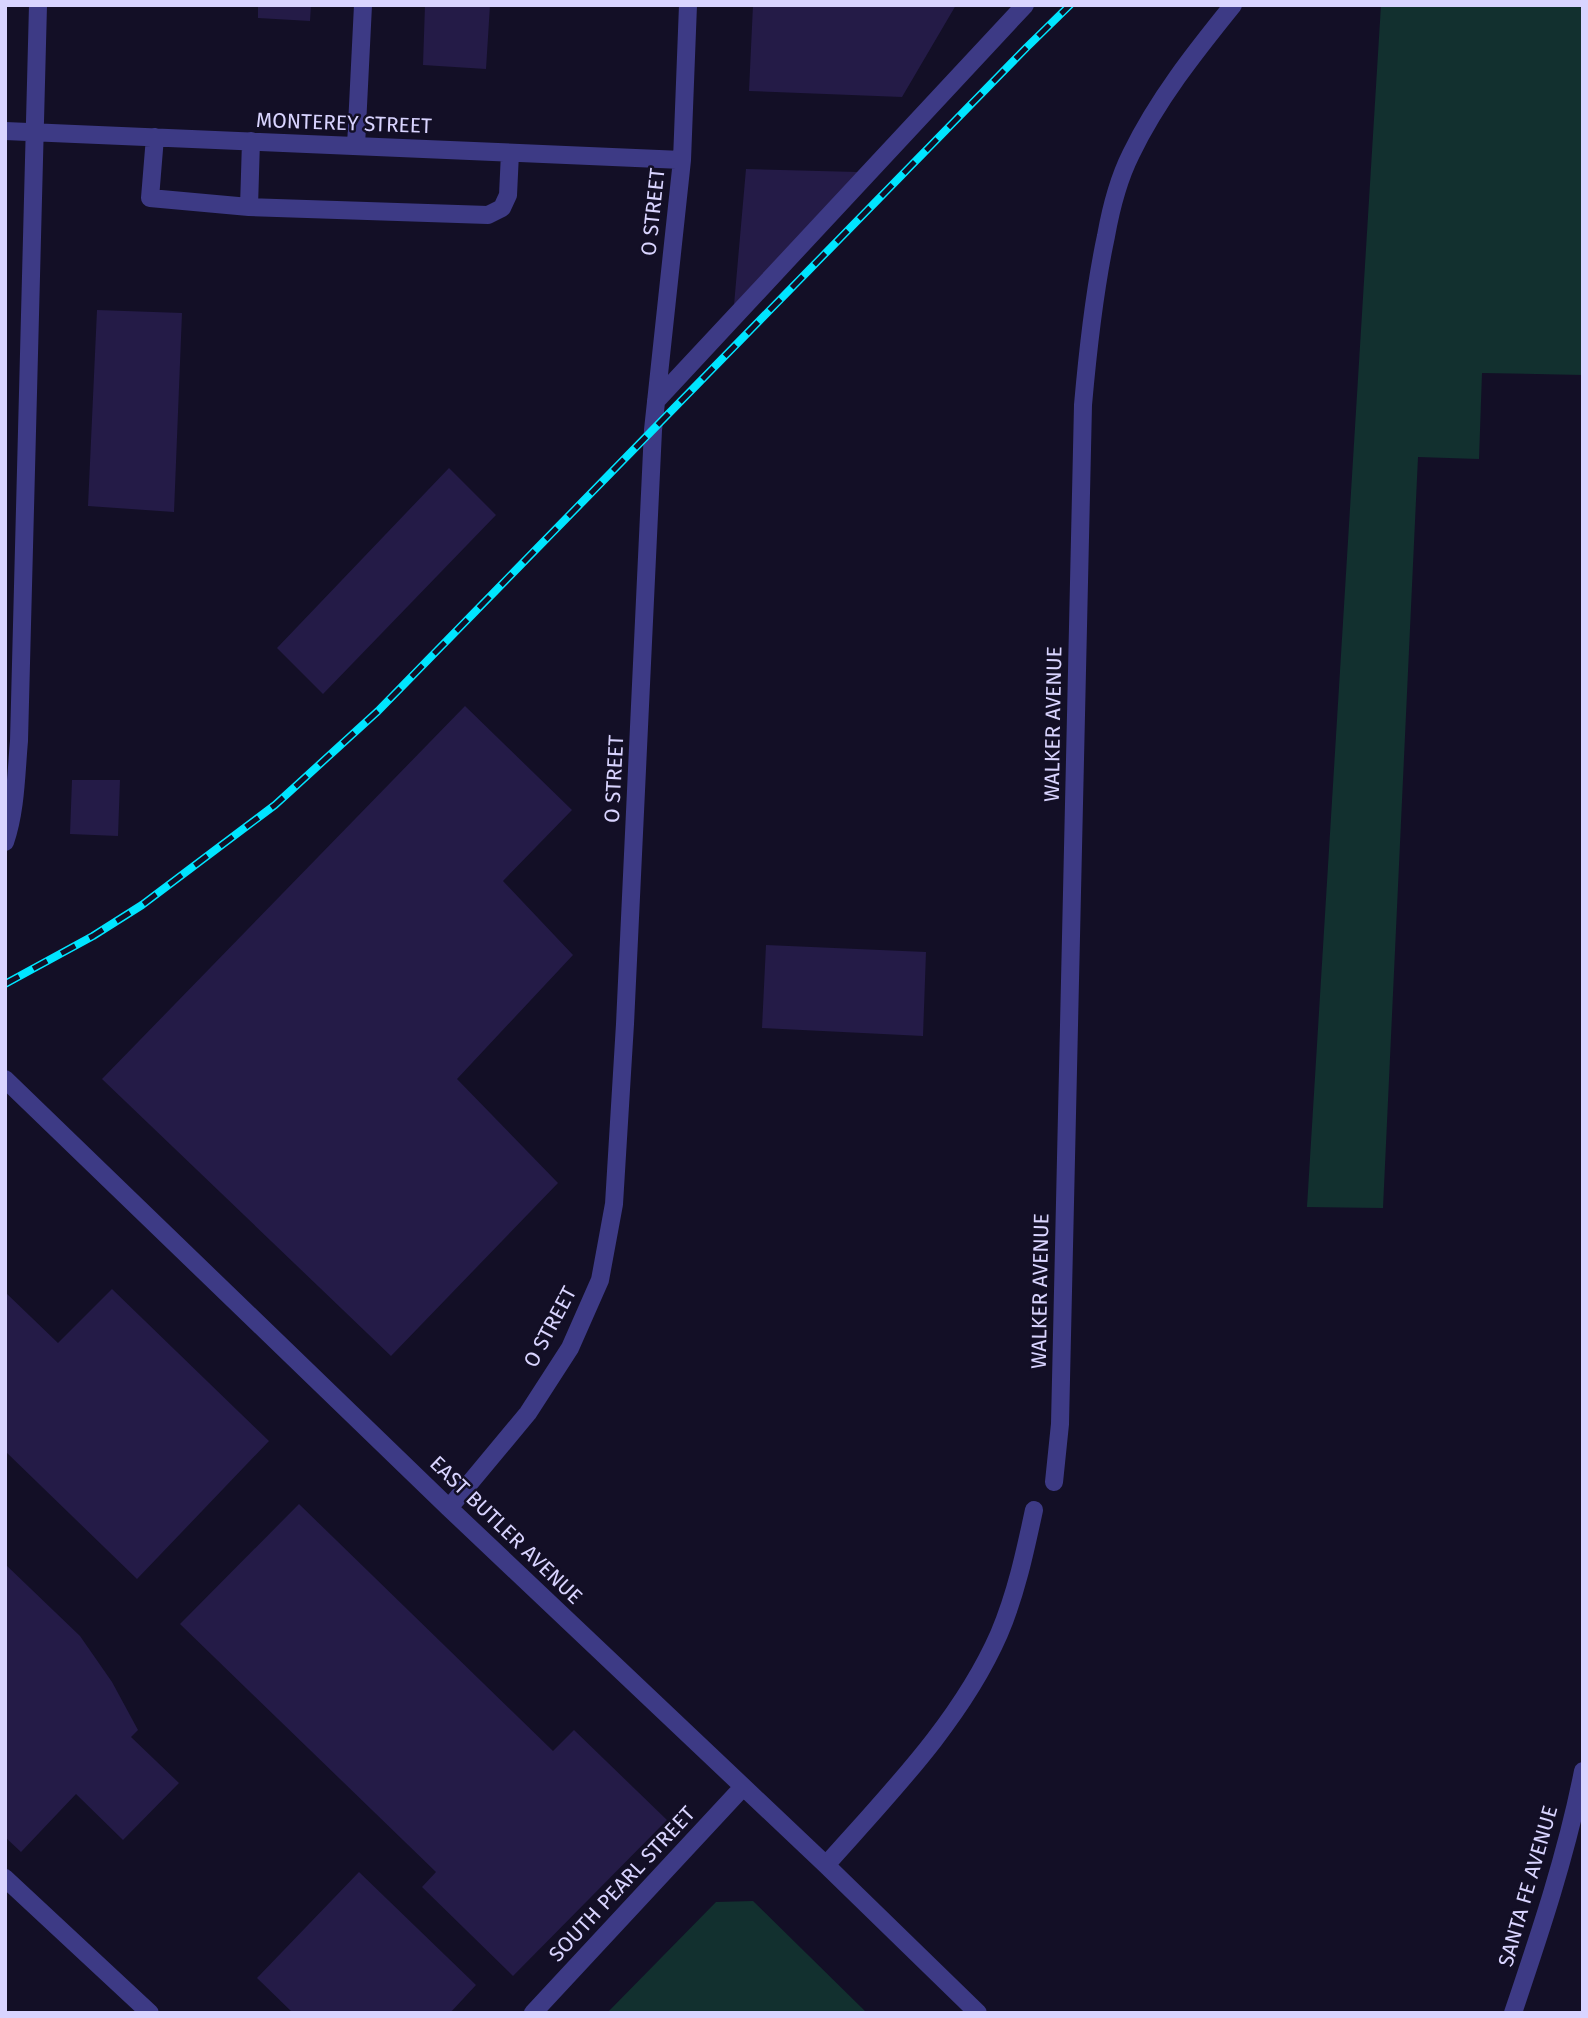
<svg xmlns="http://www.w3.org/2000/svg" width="1588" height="2018" viewBox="0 0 1588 2018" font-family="'Fira Sans',sans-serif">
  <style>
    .green { fill: #12302f }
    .building { fill: #241b47 }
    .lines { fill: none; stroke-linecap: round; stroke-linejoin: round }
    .minor { stroke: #3d3a85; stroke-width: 18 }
    .rail-casing { stroke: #00e5ff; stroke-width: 8 }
    .rail { stroke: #130f26; stroke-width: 5; stroke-dasharray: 16; stroke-linecap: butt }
    .labels { text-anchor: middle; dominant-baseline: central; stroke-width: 5; stroke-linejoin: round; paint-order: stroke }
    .street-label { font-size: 21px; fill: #d9d4ff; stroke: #130f26 }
  </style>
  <rect width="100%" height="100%" fill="#130f26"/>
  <path class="green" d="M1381,5H1583V375L1482,373L1479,459L1418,457L1383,1208L1307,1207Z
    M753,1901L867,2013H607L716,1902Z"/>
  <path class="building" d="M258,5H311L310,21L258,18Z
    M425,5H490L486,69L423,65Z
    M753,5H956L902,97L749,91Z
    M746,169L858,172L734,305Z
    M97,310L182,313L174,512L88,506Z
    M449,468L496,515L323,694L277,648Z
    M465,706L572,810L503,881L573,955L457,1079L558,1183L391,1356L102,1079Z
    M72,780H120L118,836L70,834Z
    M766,945L926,952L923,1036L762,1028Z
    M112,1289L269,1441L137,1579L5,1451V1292L58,1343Z
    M299,1504L553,1751L574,1730L667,1820L513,1976L422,1887L436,1872L180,1624Z
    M5,1564L80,1636L112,1682L138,1730L131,1737L179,1783L123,1840L76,1794L21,1852L5,1837Z
    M359,1872L476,1985L450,2013H293L257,1978Z"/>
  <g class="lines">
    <path class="minor" d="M5,131L682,160
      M155,137L150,198L249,207L488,215L502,208L508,195L510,153
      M356,146L363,5
      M249,207L251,141
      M656,401L1025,5
      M5,842C16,810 16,774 19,741L38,5
      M5,1079L449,1508L826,1865L978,2013
      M1054,1482L1060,1424L1083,405C1088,348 1094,292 1106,236C1111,208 1118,180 1131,154C1157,100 1195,52 1233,5
      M449,1508L528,1413L570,1348L600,1280L614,1204L625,1024L653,430L682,160L688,5
      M826,1865C889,1794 961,1721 999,1634C1016,1594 1025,1552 1034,1510
      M5,1878L150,2013
      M533,2013L743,1787
      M1513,2013C1540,1933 1567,1853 1583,1771"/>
    <g class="rail-casing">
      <path id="rail" d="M5,984L93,936L142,905L275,805L378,711L1027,47L1070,5"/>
    </g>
    <use href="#rail" class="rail"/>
  </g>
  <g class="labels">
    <g class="street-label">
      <text transform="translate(344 123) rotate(2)">MONTEREY STREET</text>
      <text transform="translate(653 212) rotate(-84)">O STREET</text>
      <text transform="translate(1053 724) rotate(-89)">WALKER AVENUE</text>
      <text transform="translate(614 779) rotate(-87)">O STREET</text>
      <text transform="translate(1040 1291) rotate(-89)">WALKER AVENUE</text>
      <text transform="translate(550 1327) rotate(-62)">O STREET</text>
      <text transform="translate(506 1530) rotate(44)">EAST BUTLER AVENUE</text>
      <text transform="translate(622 1884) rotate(-47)">SOUTH PEARL STREET</text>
      <text transform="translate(1528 1886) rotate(-74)">SANTA FE AVENUE</text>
    </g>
  </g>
  <rect width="1588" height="2018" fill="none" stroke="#d9d4ff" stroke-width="14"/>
</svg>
